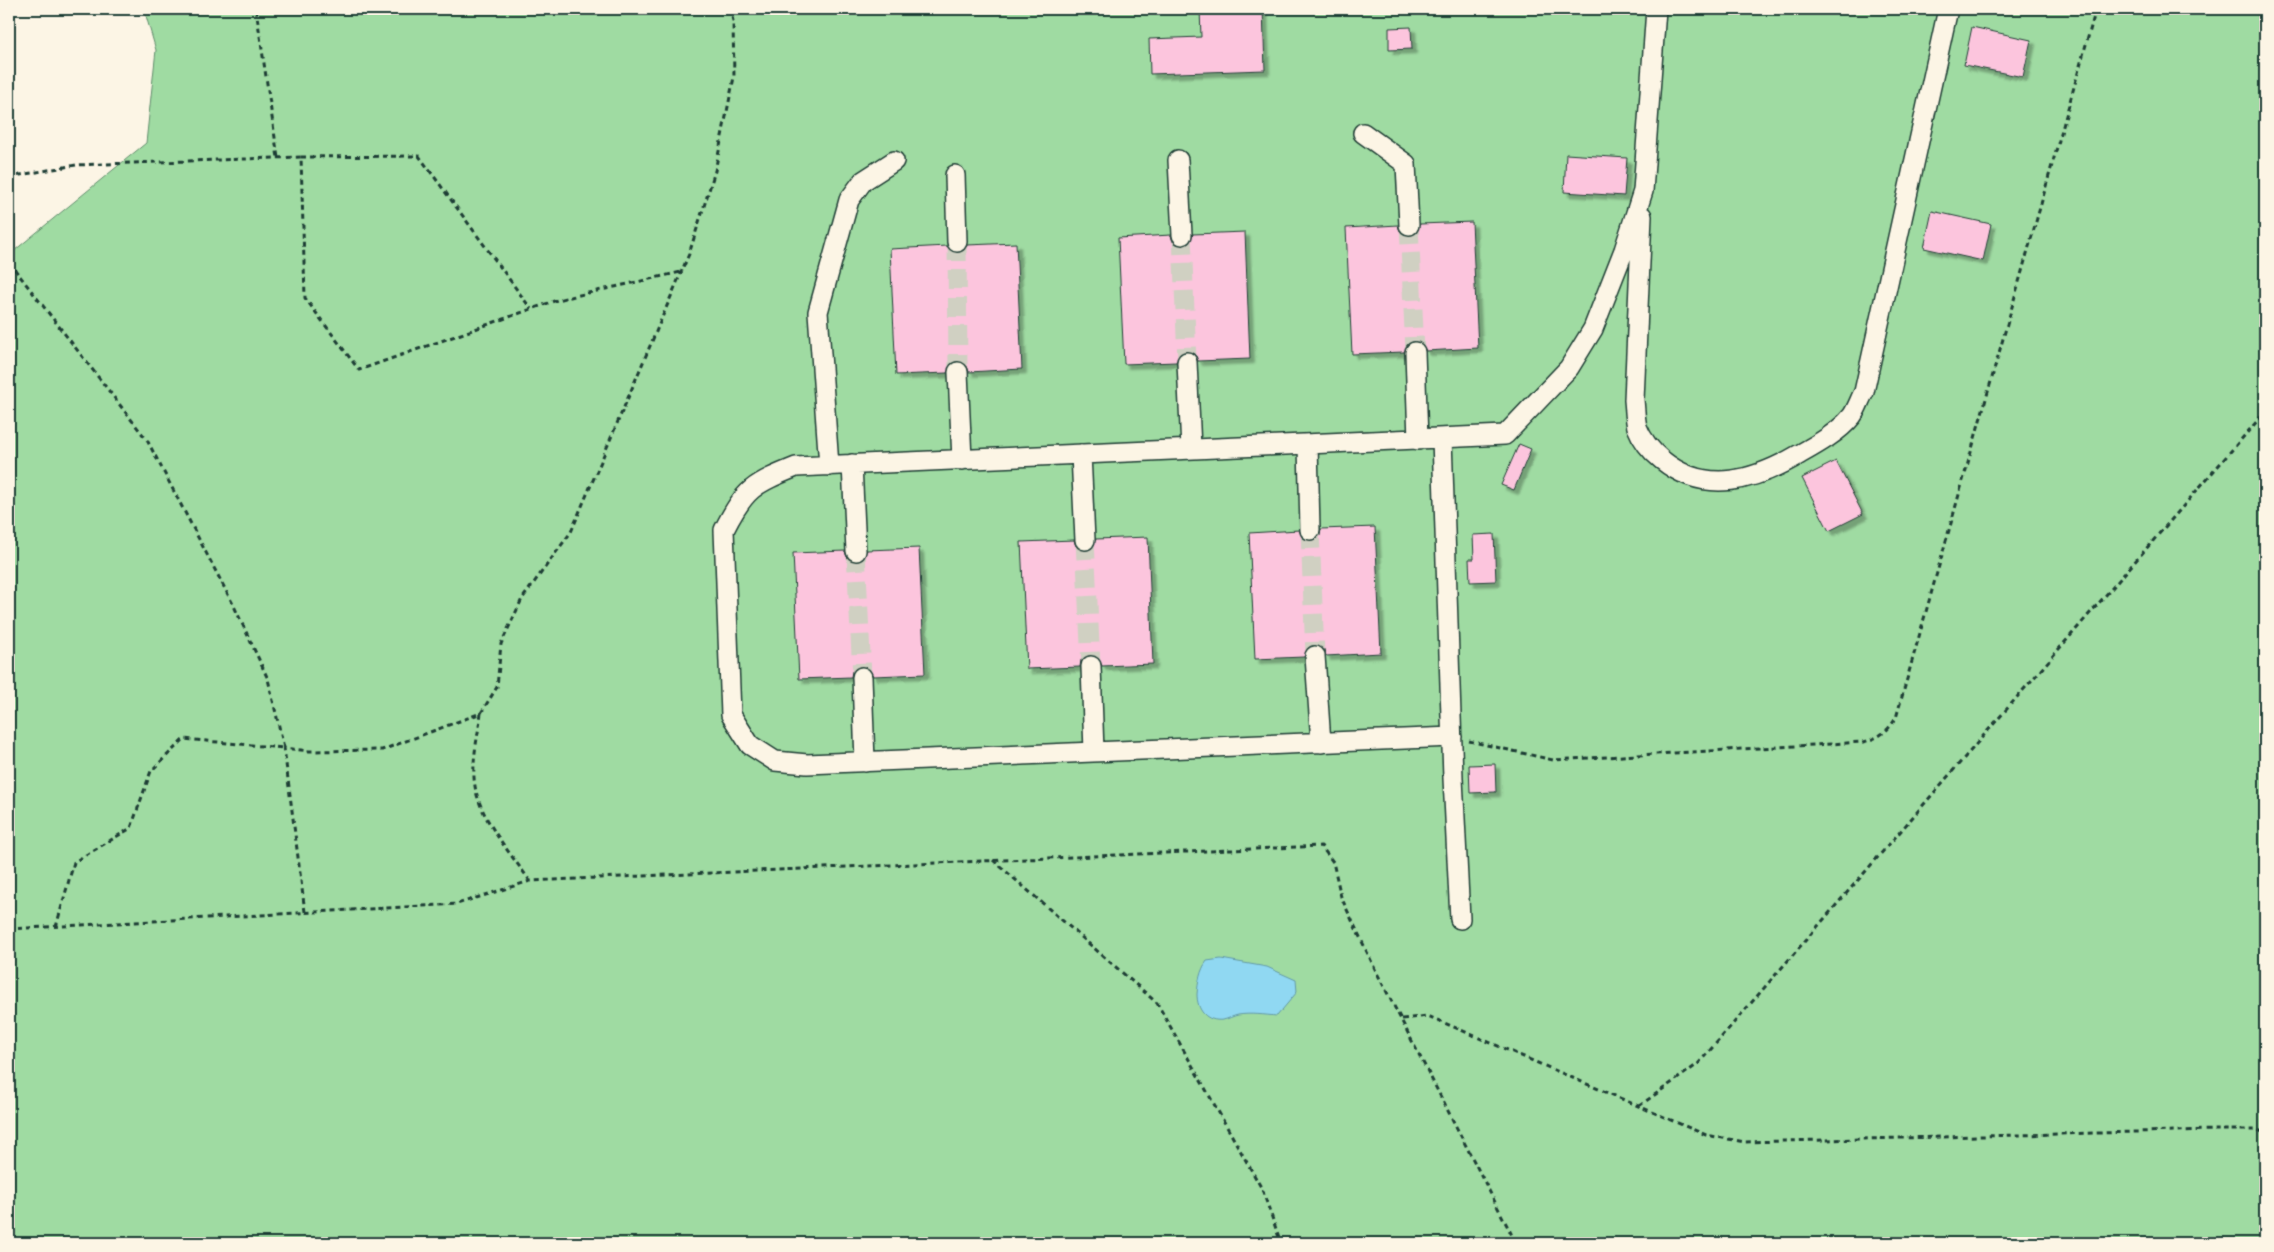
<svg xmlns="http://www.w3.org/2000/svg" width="2274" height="1252" viewBox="0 0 2274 1252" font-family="'Shantell Sans',sans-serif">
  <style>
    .green { fill: #9fdba2; stroke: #5f8c6b }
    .water { fill: #90d8f2; stroke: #639aa6 }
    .building { fill: #fcc5dd; stroke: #1f3d34; filter: url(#shadow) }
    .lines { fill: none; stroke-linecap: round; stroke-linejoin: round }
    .minor-tunnel { stroke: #d0d0c2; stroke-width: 19; stroke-dasharray: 19 9; stroke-linecap: butt }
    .minor-casing { stroke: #1f3d34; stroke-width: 22 }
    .path { stroke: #1f3d34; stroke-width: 3; stroke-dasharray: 5 4; stroke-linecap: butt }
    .minor { stroke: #fcf5e5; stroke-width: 19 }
  </style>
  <defs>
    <filter id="shadow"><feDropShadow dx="4.5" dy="4.5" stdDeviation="1" flood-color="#0004"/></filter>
  </defs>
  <rect width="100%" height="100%" fill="#fcf5e5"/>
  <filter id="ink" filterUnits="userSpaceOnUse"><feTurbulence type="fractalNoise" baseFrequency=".02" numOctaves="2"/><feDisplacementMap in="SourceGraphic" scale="10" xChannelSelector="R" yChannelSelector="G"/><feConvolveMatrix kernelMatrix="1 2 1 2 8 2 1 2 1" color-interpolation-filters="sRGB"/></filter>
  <g filter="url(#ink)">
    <path class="green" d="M144,9H2265V1243H9V255L146,143L156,50Z"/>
    <path class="water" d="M1221,959L1267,967L1296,980L1297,992L1277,1016C1265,1015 1251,1013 1238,1015C1233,1016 1228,1019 1223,1020C1206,1022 1197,1010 1197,994C1198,983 1200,970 1207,961Z"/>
    <path class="building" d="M1200,9H1263L1265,70L1150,74L1149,39L1201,37Z
      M1411,27L1412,49L1389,50V28Z
      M1972,27L2031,40L2023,77L1964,65Z
      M1566,154L1627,158L1624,196L1564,192Z
      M1932,211L1991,224L1983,261L1924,248Z
      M1472,222L1478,348L1426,351L1421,342L1414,341L1409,343L1404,352L1352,354L1346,228L1398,225L1400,231L1409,236L1415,234L1420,224Z
      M1245,232L1250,359L1198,361L1196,356L1187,351L1181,353L1176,362L1124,364L1118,238L1171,235L1173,242L1182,246L1189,244L1193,234Z
      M1016,243L1022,369L969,372L967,366L958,361L952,363L947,373L896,375L890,249L947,246L951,252L958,253L963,251L967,245Z
      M1519,444L1531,449L1514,490L1501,485Z
      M1836,461L1863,514L1829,531L1802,478Z
      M1375,527L1381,653L1326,656L1324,649L1315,645L1308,647L1304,657L1255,659L1249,533L1299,530L1304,540L1311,541L1320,536L1321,529Z
      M1494,534L1496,581L1470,582L1469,559H1474L1473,535Z
      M1148,537L1153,664L1102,666L1097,656L1090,655L1081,660L1080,667L1027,669L1021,542L1074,540L1076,546L1085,551L1091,549L1096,539Z
      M919,548L925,674L873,676L868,667L861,666L852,671L851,677L799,679L793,553L845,551L847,557L856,562L862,560L867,550Z
      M1495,764L1496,792L1470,793L1469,765Z"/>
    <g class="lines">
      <path class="minor-tunnel" d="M1409,225L1415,352
        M1182,235L1187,362
        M957,242L958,372
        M1310,530L1315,656
        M1085,540L1091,666
        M856,551L862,677"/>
      <g class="minor-casing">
        <path id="minor" d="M1363,133L1406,164L1409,225
          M1178,160L1182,235
          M955,175L957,242
          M1642,216L1634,400C1635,409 1635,419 1637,427C1642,440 1651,451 1662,460C1706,496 1756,480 1800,454C1818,444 1839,432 1852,416C1857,409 1860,399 1864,392L1948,9
          M1415,352L1418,440
          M1187,362L1191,449
          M958,372L962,460
          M1442,438L1453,778L1460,919
          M1308,444L1310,530
          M1081,454L1085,540
          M852,464L856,551
          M829,466L818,312L849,200L863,181L894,161
          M1315,656L1321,743
          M1091,666L1094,752
          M862,677L865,762
          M1452,737L807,764L775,761L750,745L731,715L724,530C745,488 754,484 796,467L1505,435L1569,368L1593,329L1624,250L1643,191L1656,9"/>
      </g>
      <path class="path" d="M256,9L278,158
        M301,157L419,156L531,309
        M9,177L76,165L301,157L305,298L359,370L557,300L681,272
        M9,262L147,440L234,606L268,679L284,748L184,739L151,771L131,828L74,862L56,927
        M481,713C478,736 471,763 475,786C480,819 511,854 530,881
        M1469,741L1553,760L1864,742C1880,737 1887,732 1896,718L2096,9
        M993,860L1157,1003L1262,1189L1281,1243
        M305,912L284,748L309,751L382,750L481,713L497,687L501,644L522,599L571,532L689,254L715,171L734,77L733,21L730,9
        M9,929L457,904L530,881L1321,846L1333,862L1341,897L1376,971L1516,1243
        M1402,1019L1428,1016L1706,1135L1745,1142L2215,1130H2258L2265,1133
        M1639,1106L1698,1064L2265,412"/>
      <use href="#minor" class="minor"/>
    </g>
  </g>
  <rect width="2274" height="1252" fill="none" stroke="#fcf5e5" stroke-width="30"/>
  <rect x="15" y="15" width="2244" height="1222" fill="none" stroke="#1f3d34" stroke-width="2" filter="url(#ink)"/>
</svg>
